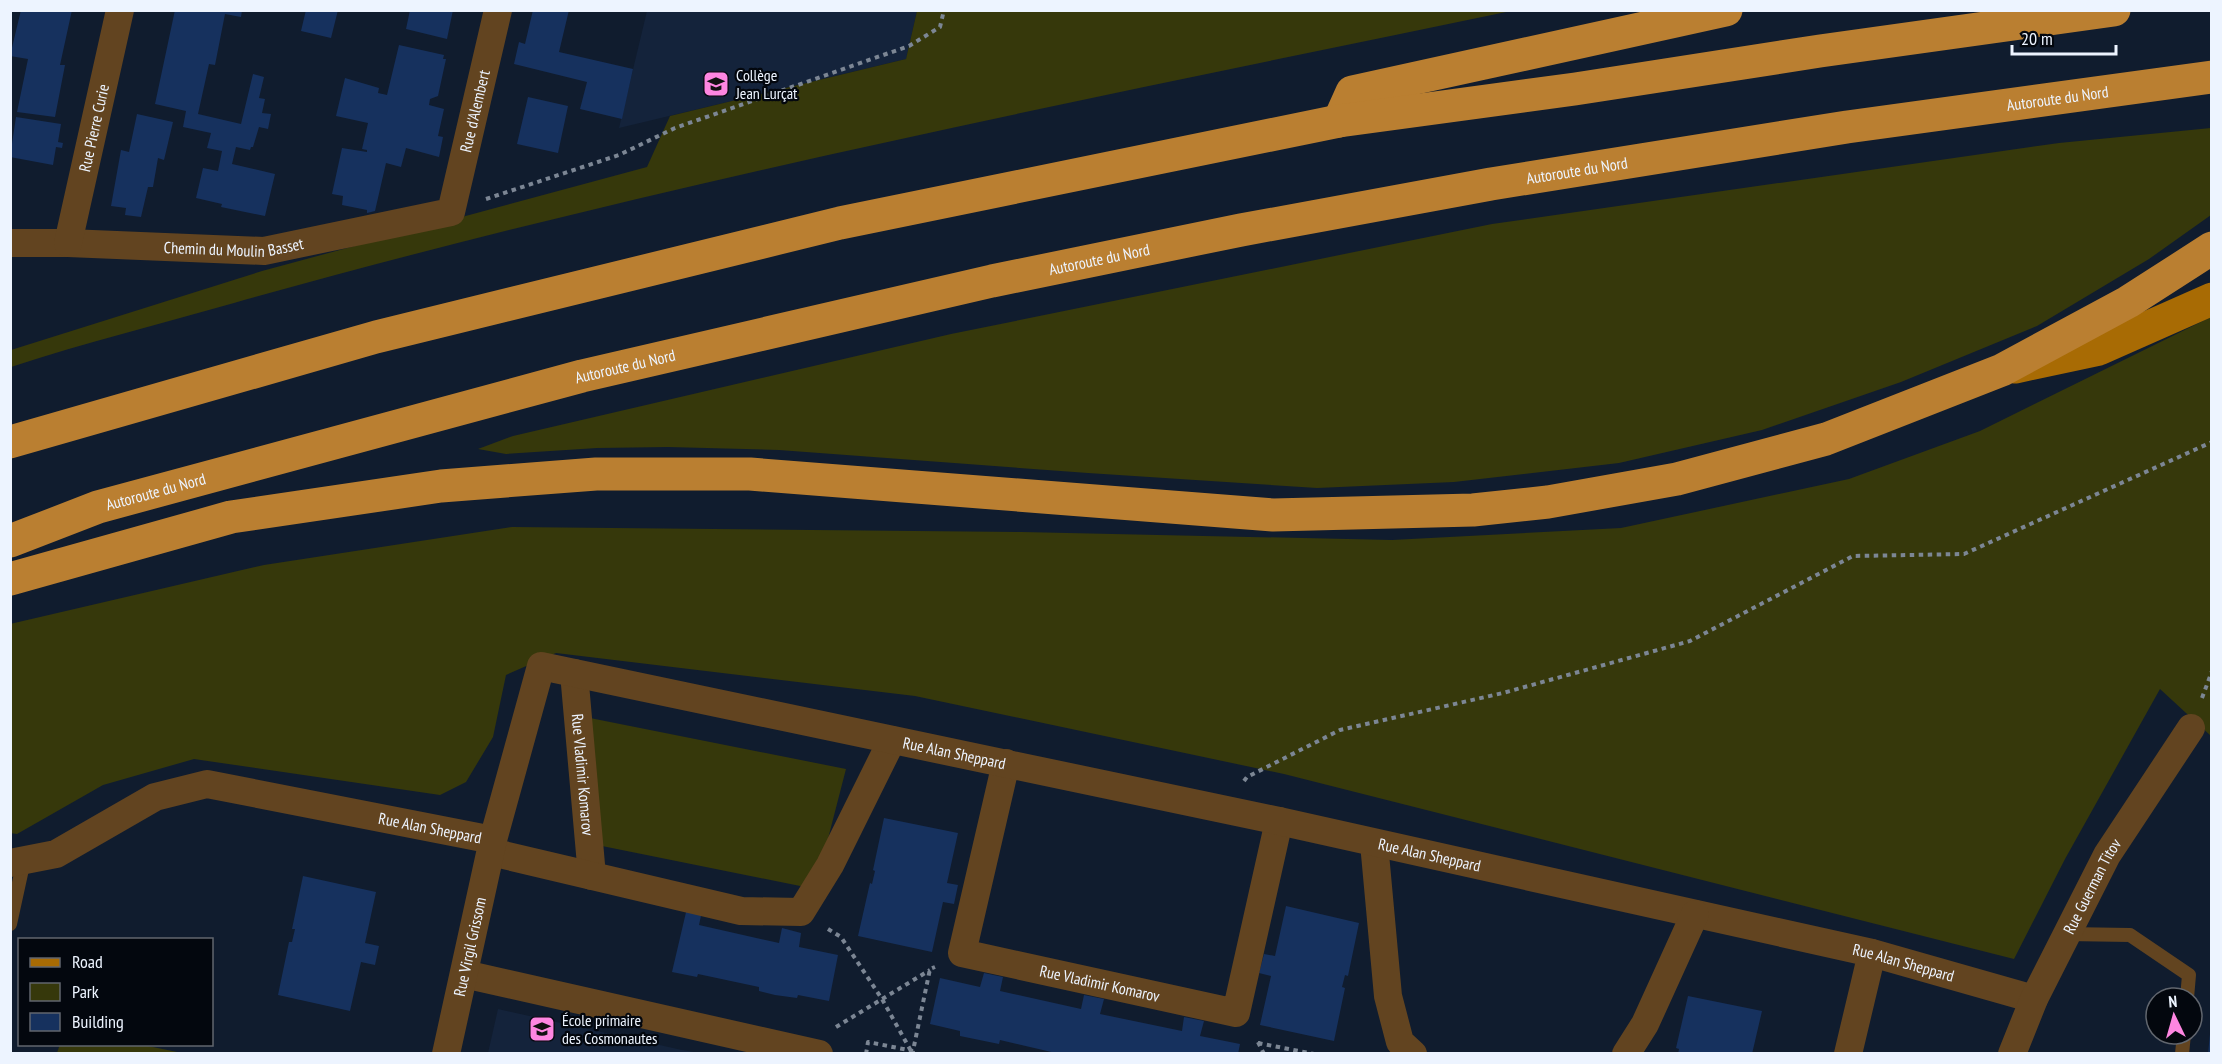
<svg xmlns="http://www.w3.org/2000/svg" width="2222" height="1064" viewBox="0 0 2222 1064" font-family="'PT Sans Narrow',sans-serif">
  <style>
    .built { fill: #14233b }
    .green { fill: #36380b }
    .building { fill: #16315e }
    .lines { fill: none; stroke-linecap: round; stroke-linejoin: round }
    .path { stroke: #7c8694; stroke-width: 4; stroke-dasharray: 4.5 4.5; stroke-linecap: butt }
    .lane { stroke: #624420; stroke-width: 14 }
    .street { stroke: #624420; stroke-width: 28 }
    .primary { stroke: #a86b04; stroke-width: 33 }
    .highway { stroke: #ba7f31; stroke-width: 33 }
    .labels { text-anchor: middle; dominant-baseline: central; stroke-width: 4.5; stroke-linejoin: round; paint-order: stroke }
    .poi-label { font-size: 16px; fill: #edf4ff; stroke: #03070e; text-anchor: start }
    .street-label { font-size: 16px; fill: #edf4ff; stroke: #03070e }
  </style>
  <rect width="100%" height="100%" fill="#101c2e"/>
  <path class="built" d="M647,11H917L906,59L619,128Z
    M498,1009L682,1050L700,1053H488Z"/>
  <path class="green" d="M917,11H1511C1083,100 655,184 234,303C160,324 84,343 11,367V350L262,271L647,167L670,116L906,59Z
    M2211,128V215L2149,259L2037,326L1901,382L1762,430L1619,463L1454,482L1317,488L1088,473L779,450L668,447L597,448L506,454L478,449L513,436L951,334L1492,224L2059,143Z
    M2211,317V736L2160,689L2065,859L2014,959L1284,774L915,696L556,653L506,675L493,737L466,782L440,795L194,759L103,785L17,834L10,833V624L264,565L512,527L1022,532L1392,540L1621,528L1849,479L1980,431Z
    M590,718L846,769L815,889L602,846Z
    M60,1044L143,1045L182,1053H57Z"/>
  <path class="building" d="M21,10H72L60,65H65L55,117L17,112L28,59L10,56Z
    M175,10H242L241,17L225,14L215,65L209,64L198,114L241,124L253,74L264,77L259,98L265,99L262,113L271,114L268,129L259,127L253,147H251L250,150L236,147L232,164L275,174L265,216L221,207L222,204L196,198L203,168L218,171L222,151L207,148L211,133L183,127L186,111L155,104Z
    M306,10H338L331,38L301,31Z
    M410,10H453L447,39L406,29Z
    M533,10H569L559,52L633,69L622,119L580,109L587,82L514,64L519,42L525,44Z
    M399,45L444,55L443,59H446L438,96L430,99L429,105L444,109L438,136L443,137L439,157L406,148L401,167L386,163L375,211L367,213V210L342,205L343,196L332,194L342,148L367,152V150L362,149L368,123L336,116L345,78L379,88L378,93L387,95Z
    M528,97L568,106L558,153L517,144Z
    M137,114L173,122L164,160L158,158L153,187H148L141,217L125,215L126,208L111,206L121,150L129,152Z
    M16,117L61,124L58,142L63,143L62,148L56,147L53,165L10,157Z
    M884,818L958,833L947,883L958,885L954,904L943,902L932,952L858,936L870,883L872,884L875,871L873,870Z
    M303,876L376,892L365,943L379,946L375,965L361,962L350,1011L278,995L289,942H292L295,929H292Z
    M1286,906L1359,923L1348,976L1345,975L1342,987L1345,988L1334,1041L1260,1025L1271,976L1259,973L1264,954L1275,956Z
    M687,908L702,911L699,925L779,943L782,928L801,933L799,947L838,955L829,1001L798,995L797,998L775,995L759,991V987L698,974L697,977L672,972Z
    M984,973L1003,977L1000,991L1081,1009L1084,995L1104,999L1100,1014L1182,1031L1184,1017L1204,1021L1200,1036L1240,1044L1238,1054H1060L1000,1040L999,1044L960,1036V1031L930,1024L940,978L980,987Z
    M1688,996L1762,1011L1752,1054H1678L1679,1049L1676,1048Z
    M2210,1034H2212V1054H2208Z"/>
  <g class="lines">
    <path class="path" d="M486,199L619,155L675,128L909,46L940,27L944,10
      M2202,698L2212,671
      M1244,781L1247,777L1340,730L1503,693L1690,641L1853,556L1964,554L2212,442
      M828,929L841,937L882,999L911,1051
      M836,1027L930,970
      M1258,1042L1264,1054
      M1258,1043L1314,1054
      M866,1054L868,1042L913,1051L930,969L935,967"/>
    <path class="lane" d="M10,924L24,860
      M2067,934L2130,935L2189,975L2187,998
      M2182,1054L2184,1034"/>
    <g class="street">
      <path id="s1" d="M10,243H68L264,251L451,212L498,10"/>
      <path id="s2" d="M68,243L120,10"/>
      <path id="s3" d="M574,673L592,876"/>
      <path id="s4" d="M1006,763L962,953L1236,1013L1279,821"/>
      <path d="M1374,843L1388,996L1400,1042L1413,1054"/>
      <path d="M491,852L741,911L801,912L830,865L892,740"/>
      <path id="s5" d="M10,863L56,854L155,797L207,784L493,840"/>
      <path d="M464,974L819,1054"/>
      <path id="s6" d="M446,1054L493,840L541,666L1279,821L1872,953L2034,999"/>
      <path d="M1626,1054L1645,1024L1695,914"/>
      <path d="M1848,1054L1872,953"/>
      <path id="s7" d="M2012,1054L2034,999L2107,855L2191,728"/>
    </g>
    <path class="primary" d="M2015,367L2099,349L2212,299"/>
    <g class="highway">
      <path d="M1339,121L1352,92L1726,10"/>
      <path d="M10,442L376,337L840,223L1339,121L1575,89L1820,51L2114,10"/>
      <path id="s8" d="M10,541L98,507L582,376L992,281L1241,230L1491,184L1847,127L2212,77"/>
      <path d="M10,579L231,517L441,486L596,474H750L1273,515L1473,510L1548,502L1677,479L1826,439L2002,370L2128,302L2212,248"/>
    </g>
  </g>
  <defs>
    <g id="school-square" transform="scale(1.35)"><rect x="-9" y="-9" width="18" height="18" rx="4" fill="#fe86e1" stroke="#03070e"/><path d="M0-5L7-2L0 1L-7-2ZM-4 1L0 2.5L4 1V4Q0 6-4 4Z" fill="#111"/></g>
  </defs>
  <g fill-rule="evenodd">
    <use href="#school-square" x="716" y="84"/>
    <use href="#school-square" x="542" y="1029"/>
  </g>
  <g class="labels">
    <g class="poi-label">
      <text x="736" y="75">Collège<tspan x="736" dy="18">Jean Lurçat</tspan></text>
      <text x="562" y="1020">École primaire<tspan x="562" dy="18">des Cosmonautes</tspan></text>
    </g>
    <g class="street-label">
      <text stroke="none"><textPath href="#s8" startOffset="2098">Autoroute du Nord</textPath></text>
      <text stroke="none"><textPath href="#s1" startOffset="549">Rue d'Alembert</textPath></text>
      <text stroke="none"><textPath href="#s2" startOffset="118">Rue Pierre Curie</textPath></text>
      <text stroke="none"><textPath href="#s8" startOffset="1612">Autoroute du Nord</textPath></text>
      <text stroke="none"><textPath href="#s1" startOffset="224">Chemin du Moulin Basset</textPath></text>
      <text stroke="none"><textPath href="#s8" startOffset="1126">Autoroute du Nord</textPath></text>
      <text stroke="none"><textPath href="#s8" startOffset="640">Autoroute du Nord</textPath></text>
      <text stroke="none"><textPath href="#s8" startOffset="154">Autoroute du Nord</textPath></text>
      <text stroke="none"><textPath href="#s6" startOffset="822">Rue Alan Sheppard</textPath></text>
      <text stroke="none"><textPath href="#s3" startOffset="102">Rue Vladimir Komarov</textPath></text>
      <text stroke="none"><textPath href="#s5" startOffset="442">Rue Alan Sheppard</textPath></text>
      <text stroke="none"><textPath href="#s6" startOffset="1308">Rue Alan Sheppard</textPath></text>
      <text stroke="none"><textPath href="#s7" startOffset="186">Rue Guerman Titov</textPath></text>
      <text stroke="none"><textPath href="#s6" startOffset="110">Rue Virgil Grissom</textPath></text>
      <text stroke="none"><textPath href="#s6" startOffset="1794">Rue Alan Sheppard</textPath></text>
      <text stroke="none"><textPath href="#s4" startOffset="336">Rue Vladimir Komarov</textPath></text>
    </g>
  </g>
  <rect width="2222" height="1064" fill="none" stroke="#edf4ff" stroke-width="24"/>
  <rect x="18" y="938" width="195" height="108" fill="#03070e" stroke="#61666e" stroke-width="1.5"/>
  <rect x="30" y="958" width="30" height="9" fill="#a86b04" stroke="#61666e" stroke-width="1.5"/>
  <text x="72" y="968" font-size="18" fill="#edf4ff">Road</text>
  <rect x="30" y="983" width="30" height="18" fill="#36380b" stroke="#61666e" stroke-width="1.5"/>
  <text x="72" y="998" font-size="18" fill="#edf4ff">Park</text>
  <rect x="30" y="1013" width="30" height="18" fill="#16315e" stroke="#61666e" stroke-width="1.5"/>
  <text x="72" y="1028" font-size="18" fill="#edf4ff">Building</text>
  <g transform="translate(2174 1016) rotate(355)"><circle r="28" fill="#03070e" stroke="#61666e" stroke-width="1.5"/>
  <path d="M0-4.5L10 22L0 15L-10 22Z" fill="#fe86e1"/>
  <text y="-9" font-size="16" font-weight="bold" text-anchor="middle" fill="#edf4ff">N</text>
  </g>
  <path d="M2012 45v9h104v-9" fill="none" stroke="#edf4ff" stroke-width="3"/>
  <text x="2021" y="45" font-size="18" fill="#edf4ff" stroke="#03070e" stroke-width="4.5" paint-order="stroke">20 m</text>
</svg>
